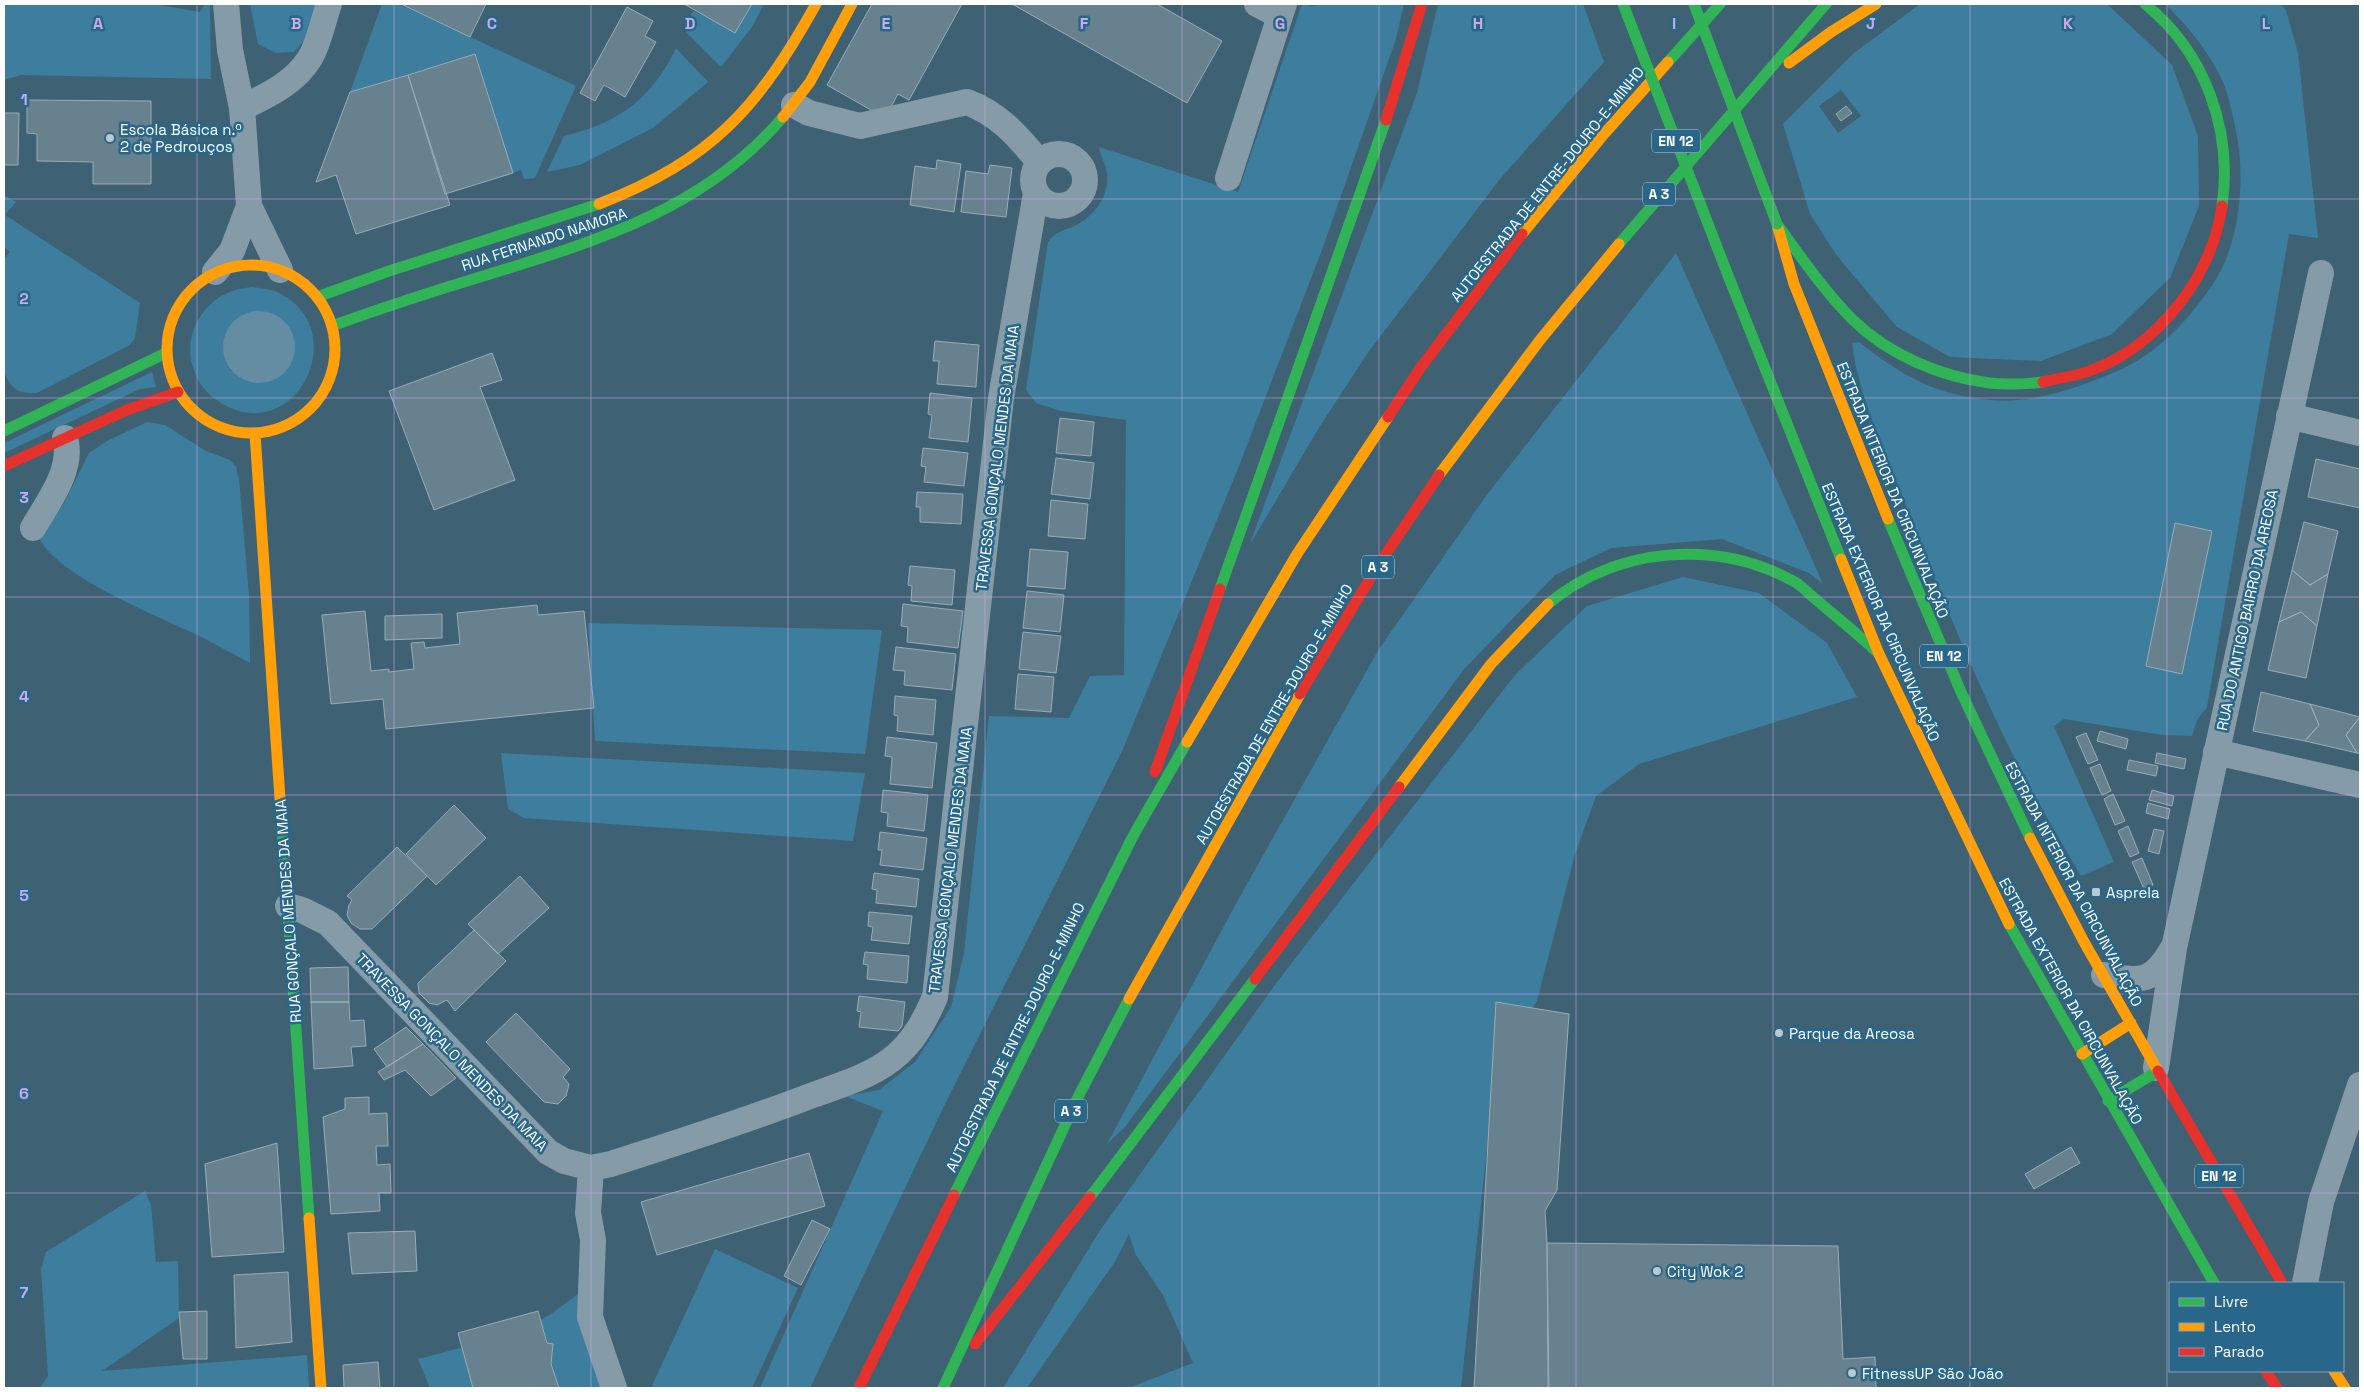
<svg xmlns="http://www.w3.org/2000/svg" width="2364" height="1392" viewBox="0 0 2364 1392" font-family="'Space Grotesk',sans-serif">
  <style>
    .green { fill: #3d7e9f; fill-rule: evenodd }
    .water { fill: #648da3 }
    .building { fill: #68818f; stroke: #99acb7 }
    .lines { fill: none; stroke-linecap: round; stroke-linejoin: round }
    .street { stroke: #859ca8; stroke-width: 26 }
    .fast { stroke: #30b455; stroke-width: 11 }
    .slow { stroke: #ff9f0a; stroke-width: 11 }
    .jam { stroke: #e5322d; stroke-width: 11 }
    .fast-bridge { stroke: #30b455; stroke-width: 11 }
    .grid { fill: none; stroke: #caabe5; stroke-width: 1; stroke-opacity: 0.55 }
    .poi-dot { fill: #bbc8ce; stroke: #28678a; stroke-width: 2 }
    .labels { text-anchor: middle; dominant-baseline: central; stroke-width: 5; stroke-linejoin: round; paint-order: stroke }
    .shield { fill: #28678a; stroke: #bed1dc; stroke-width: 1 }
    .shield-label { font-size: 14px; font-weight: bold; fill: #fff }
    .poi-label { font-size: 15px; fill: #fff; stroke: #28678a; text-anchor: start }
    .street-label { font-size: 15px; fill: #fff; stroke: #28678a }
    .grid-label { font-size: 16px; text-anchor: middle; font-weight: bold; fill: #caabe5; stroke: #28678a; stroke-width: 5; stroke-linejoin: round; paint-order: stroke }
  </style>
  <rect width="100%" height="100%" fill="#3e6174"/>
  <path class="green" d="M4,4H154L200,12L205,4H210L211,79L21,75L4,80Z
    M250,4H318L308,36L294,52L276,53L258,44Z
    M382,4H399L576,86L535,178L524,179L521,170L513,173L475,54L350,92Z
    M750,4H764L752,27L721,67L683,29L693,11L736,31Z
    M1302,4L1314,6L1318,4H1404L1396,39L1323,247L1239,466L1123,749L944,1106L810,1388H760L883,1111L845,1096L879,1090L915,1062L951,1007L964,953L989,716L1069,718L1090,676L1124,675L1126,420L1061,411L1036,403L1026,390L1048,242C1056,231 1063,231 1074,226C1094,217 1110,195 1107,173C1106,164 1100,156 1099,147L1238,192Z
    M1438,4H1583L1604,62L1500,179L1367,354L1320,426L1249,546L1417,93Z
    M1920,4H2104L2108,5L2172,65L2198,136L2199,206L2170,278L2112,334L2041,361L1950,357L1897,327L1837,256L1810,214L1783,124L1854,53ZM1841,90L1861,116L1838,133L1819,106Z
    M2165,4H2280L2286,10L2298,53L2318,238L2289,234L2207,707L2197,720L2192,736L2162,735L2064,719L2054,726L2114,862L2081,876C2061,841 2040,807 2021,771C1976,683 1937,585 1901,493C1883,445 1858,394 1852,343L1859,342C1887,364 1918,385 1954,394C2006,407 2040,400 2090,382C2112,374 2134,365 2153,350C2177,332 2208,296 2221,270C2242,228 2245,170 2235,126C2231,108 2227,87 2218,72C2204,46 2186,24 2165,4Z
    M676,48L708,82L653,128L580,165L547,172L564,136C617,124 652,99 676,48Z
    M4,195L16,202L5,215L140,303L135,338L130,345L37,393C17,394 11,389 4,371V259L10,252L4,246Z
    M1676,253L1823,584L1809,573L1722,539L1611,548L1555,575L1465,668L1125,1127L1107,1144L1238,900L1379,649L1486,496Z
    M252,287C259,288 268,289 275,291C353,325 301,441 228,407C213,399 201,389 195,373C181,341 199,304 230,292C237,289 245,288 252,287ZM251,312C269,314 279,315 291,331L250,382L239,377L230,369L231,325L240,317Z
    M152,372L156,387L140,389L4,453V443Z
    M147,422L165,425L206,451L230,460L236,467L239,479L249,595L250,663C231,653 212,642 193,633C153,614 58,576 39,538L64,503L89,453L107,441Z
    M1683,577L1759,593L1827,643L1857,697L1639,764L1596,796L1575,854L1537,1001L1496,1065L1461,1388H1128L1193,1363L1163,1295L1136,1255L1129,1234L1116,1260L1027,1388H1003L1099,1232L1277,982L1515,675L1587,606Z
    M588,623L882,630L865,754L595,741Z
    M501,753L865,773L853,841L524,818L508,809Z
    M145,1191L151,1205L156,1262L178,1261L179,1318L102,1371L307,1355L309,1388H40L48,1376L41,1269L46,1252Z
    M715,1249L798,1288L752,1388H651Z
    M582,1291L609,1388H430L418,1359L518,1333L551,1314Z"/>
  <path class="water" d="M223 347a36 36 0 1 1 72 0a36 36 0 1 1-72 0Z"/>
  <path class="building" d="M401,4H486L470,37Z
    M684,4H752L735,33Z
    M872,4H962L909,100L898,94L885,118L827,85Z
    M1012,4H1157L1222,41L1187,103Z
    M627,7L653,21L645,36L656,42L625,97L604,85L595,101L580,93Z
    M475,54L513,173L445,194L408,75Z
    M408,75L450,205L356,234L336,175L316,182L350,92Z
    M27,100L151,101V184H93V162L37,161V134L27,133Z
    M1846,106L1852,113L1841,121L1836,114Z
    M4,113H19L18,165H4Z
    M937,160L961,164L954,212L910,205L915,166L936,169Z
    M990,165L1012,168L1006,217L961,212L966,171L988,174Z
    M935,341L979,345L976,387L937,384L939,361H933Z
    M492,353L502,380L480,387L515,480L434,510L389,391Z
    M930,393L972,398L968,442L929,438L932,415L928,414Z
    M1060,418L1094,422L1091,456L1056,453Z
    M923,448L968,453L964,486L924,482L926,467L921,466Z
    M1056,458L1094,463L1090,499L1051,494Z
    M2316,459L2360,469V508L2308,497Z
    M917,492L963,494L961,524L920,522V507H916Z
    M1051,500L1088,504L1085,539L1048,536Z
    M2304,522L2338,531L2328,574L2310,585L2292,570Z
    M2175,523L2212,531L2182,674L2146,666Z
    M1030,549L1068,552L1065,589L1027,586Z
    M910,566L955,570L952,605L911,601L912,586L908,585Z
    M2292,570L2310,585L2328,574L2317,626L2301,612L2279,622Z
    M1027,591L1064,595L1060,632L1023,628Z
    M903,604L963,611L958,648L907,642L908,627L901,626Z
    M537,605L538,615L584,611L594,708L386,729L383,699L331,704L322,615L365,611L371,671L389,669V672L414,669L411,643L424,642L425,648L460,644L457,613Z
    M2301,612L2317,626L2306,678L2268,670L2279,622Z
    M442,614V638L385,640V616Z
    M1023,632L1061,636L1056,673L1019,669Z
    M896,647L956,654L952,690L904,685L905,671L893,670Z
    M1018,674L1054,677L1051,712L1015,709Z
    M2261,692L2310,704L2319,725L2305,741L2253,731Z
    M895,696L936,700L933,735L897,731L898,716L894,715Z
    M2310,704L2360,717L2346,735L2357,753L2305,741L2319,725Z
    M2360,717V754L2357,753L2346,735Z
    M2100,731L2128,739L2126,749L2097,741Z
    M2086,733L2098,760L2088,764L2076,737Z
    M887,737L937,743L932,788L890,784L892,757L885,756Z
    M2157,753L2186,759L2184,769L2155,763Z
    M2129,760L2158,766L2156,776L2127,770Z
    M2100,764L2111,791L2102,795L2090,768Z
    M883,790L928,795L924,831L887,826L888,813L881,812Z
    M2152,790L2174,796L2172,806L2149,800Z
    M2113,794L2125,821L2115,825L2104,799Z
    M2148,803L2170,809L2168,819L2146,813Z
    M454,805L486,838L436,885L406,854Z
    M2128,826L2139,853L2130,857L2118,831Z
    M2154,829L2164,831L2159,854L2148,851Z
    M880,832L927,838L923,870L880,865L882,850H878Z
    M397,847L427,876L372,929H360L351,923L347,915L349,905L352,900L347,896Z
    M2142,858L2153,885L2144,889L2132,862Z
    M874,873L919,879L916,907L876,903L877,890L872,889Z
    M520,876L549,908L498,954L468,924Z
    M869,912L912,916L909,944L871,940L873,927L868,926Z
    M474,930L506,961L455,1011L447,1000L437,1005L429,1003L419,993L418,983Z
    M865,952L909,956L907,983L867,979L868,965L863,964Z
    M348,967L349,1002H311L310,968Z
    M859,996L905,1002L902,1026L898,1031L859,1027L861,1012L857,1011Z
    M311,1002H349L350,1021L364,1020L366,1046L351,1047L353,1066L314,1069Z
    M1496,1002L1569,1014L1557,1190L1545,1211L1547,1243L1549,1388H1474Z
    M516,1013L570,1069L563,1077L569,1084L566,1096L558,1104L544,1102L486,1042Z
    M406,1027L423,1044L387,1067L374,1049Z
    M423,1044L456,1078L431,1096L405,1070L384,1080L378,1072Z
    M369,1097V1114L387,1113L388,1146H376L377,1165L390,1164L391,1193H379L380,1211L331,1214L323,1117L345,1109V1098Z
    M277,1143L284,1252L212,1257L205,1164Z
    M2071,1147L2080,1163L2034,1189L2025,1174Z
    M809,1153L825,1206L657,1255L641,1202Z
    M812,1220L830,1229L801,1285L784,1276Z
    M415,1231L417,1271L352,1274L348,1233Z
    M1547,1243L1838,1246L1843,1359L1875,1357L1876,1388H1548Z
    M288,1272L292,1342L236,1348L234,1275Z
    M207,1311V1359H183L179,1312Z
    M538,1311L547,1343L553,1344L551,1364L559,1388H473L458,1333Z
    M378,1362L380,1388H344L343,1365Z"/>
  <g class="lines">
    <path class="street" d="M226,4L230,50L242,108L249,206L280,270
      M1257,4L1280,16L1284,4
      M794,105L809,113L860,126L967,102C999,114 1018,136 1039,162
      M242,108C266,96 295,83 310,58C319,43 323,21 329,4
      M1033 180a26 26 0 1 1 52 0a26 26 0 1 1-52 0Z
      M1228,178L1280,16
      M215,272L232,251L249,206
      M2289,416L2360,433
      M33,528C48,502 74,469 65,438
      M2216,752L2360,785
      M288,906L302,910L328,923L548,1152L564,1161L591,1168L611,1164C679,1142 746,1121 813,1095C840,1085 869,1077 892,1059C913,1043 925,1020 935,997L1001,398L1036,193
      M2104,975C2142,982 2153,983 2173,948
      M2156,1068L2174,948L2321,273
      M591,1168L588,1213L593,1240L590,1317L614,1388
      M2305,1283L2321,1202L2360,1085"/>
    <path class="fast" d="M2145,4C2205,52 2233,130 2222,206
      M1668,62L1720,4
      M1777,224C1801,257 1824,291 1853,320C1889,355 1941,377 1990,383C2007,385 2026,384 2043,382
      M1619,244L1826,4
      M1729,278L1841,559
      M317,297L389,271L599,204
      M332,326C384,307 437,290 490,274C600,240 706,208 783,117
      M4,431L166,353
      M1888,519L1961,692L2030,838
      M1220,589L1386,120
      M1548,604C1617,547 1716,538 1795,582C1802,586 1807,592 1813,597C1835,616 1858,634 1879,654
      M281,813L309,1218
      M2009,924L2214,1283
      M2108,1101L2158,1071
      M954,1195L1133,836L1187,742
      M1090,1197L1255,979
      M943,1388L1079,1095L1129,999"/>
    <path class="slow" d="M1789,63L1831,32L1876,4
      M783,117L810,82L852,4
      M599,204C712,160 758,108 816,4
      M1778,228L1794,284L1888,519
      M1522,234L1604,134L1668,62
      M167 349a84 84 0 1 1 168 0a84 84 0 1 1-168 0Z
      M255,434L281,813
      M1439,475L1540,340L1619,244
      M1841,559L1879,654L2009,924
      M1187,742L1297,554L1388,417
      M1399,787L1491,664L1548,604
      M2030,838L2084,942L2158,1071
      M1129,999L1300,694
      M2082,1054L2131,1023
      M309,1218L321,1388
      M2334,1371L2345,1388"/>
    <path class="jam" d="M1386,120L1422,4
      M2043,382C2059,378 2077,376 2092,370C2159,345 2212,276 2222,206
      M1388,417L1421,367L1522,234
      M4,466L127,410L178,392
      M1300,694L1379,564L1439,475
      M1155,772L1220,589
      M1255,979L1399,787
      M2158,1071L2282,1283
      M975,1344L1090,1197
      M2266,1371L2277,1388
      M859,1388L954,1195"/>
    <path class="fast-bridge" d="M1623,4L1729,278
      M1694,4L1777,224"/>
  </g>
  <path class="grid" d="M197,4V1388M394,4V1388M591,4V1388M788,4V1388M985,4V1388M1182,4V1388M1379,4V1388M1576,4V1388M1773,4V1388M1970,4V1388M2167,4V1388M4,199H2360M4,398H2360M4,597H2360M4,795H2360M4,994H2360M4,1193H2360"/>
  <g class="poi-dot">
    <circle cx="110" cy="138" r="5"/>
    <rect x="2091" y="887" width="10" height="10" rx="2.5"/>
    <circle cx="1779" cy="1033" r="5"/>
    <circle cx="1657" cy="1271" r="5"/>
    <circle cx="1852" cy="1373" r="5"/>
  </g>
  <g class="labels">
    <g class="shield">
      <rect x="1652" y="129.5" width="48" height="23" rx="4"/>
      <rect x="1643" y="182.5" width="32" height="23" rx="4"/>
      <rect x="1362" y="555.5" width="32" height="23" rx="4"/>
      <rect x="1920" y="644.5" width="48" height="23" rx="4"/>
      <rect x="1055" y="1099.5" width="32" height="23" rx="4"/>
      <rect x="2195" y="1164.5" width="48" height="23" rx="4"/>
    </g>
    <g class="shield-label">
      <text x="1676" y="141">EN 12</text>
      <text x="1659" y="194">A 3</text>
      <text x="1378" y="567">A 3</text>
      <text x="1944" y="656">EN 12</text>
      <text x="1071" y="1111">A 3</text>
      <text x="2219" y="1176">EN 12</text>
    </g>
    <g class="poi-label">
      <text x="120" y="129">Escola Básica n.º<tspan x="120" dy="17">2 de Pedrouços</tspan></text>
      <text x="2106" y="892">Asprela</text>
      <text x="1789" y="1033">Parque da Areosa</text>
      <text x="1667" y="1271">City Wok 2</text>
      <text x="1862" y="1373">FitnessUP São João</text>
    </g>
    <g class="street-label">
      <text transform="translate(1547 184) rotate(-51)">AUTOESTRADA DE ENTRE-DOURO-E-MINHO</text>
      <text transform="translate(544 239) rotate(-18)">RUA FERNANDO NAMORA</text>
      <text transform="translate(997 458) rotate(-83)">TRAVESSA GONÇALO MENDES DA MAIA</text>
      <text transform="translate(1893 490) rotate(68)">ESTRADA INTERIOR DA CIRCUNVALAÇÃO</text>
      <text transform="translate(2247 610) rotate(-78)">RUA DO ANTIGO BAIRRO DA AREOSA</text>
      <text transform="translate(1881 612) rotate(67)">ESTRADA EXTERIOR DA CIRCUNVALAÇÃO</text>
      <text transform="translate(1274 714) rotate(-60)">AUTOESTRADA DE ENTRE-DOURO-E-MINHO</text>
      <text transform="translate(950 860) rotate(-83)">TRAVESSA GONÇALO MENDES DA MAIA</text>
      <text transform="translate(2074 884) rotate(62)">ESTRADA INTERIOR DA CIRCUNVALAÇÃO</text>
      <text transform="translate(288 911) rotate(-94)">RUA GONÇALO MENDES DA MAIA</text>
      <text transform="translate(2071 1001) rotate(61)">ESTRADA EXTERIOR DA CIRCUNVALAÇÃO</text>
      <text transform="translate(1015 1037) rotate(-64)">AUTOESTRADA DE ENTRE-DOURO-E-MINHO</text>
      <text transform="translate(452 1052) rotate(46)">TRAVESSA GONÇALO MENDES DA MAIA</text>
    </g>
  </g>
  <g class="grid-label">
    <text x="98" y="29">A</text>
    <text x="296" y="29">B</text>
    <text x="492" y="29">C</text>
    <text x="690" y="29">D</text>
    <text x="886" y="29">E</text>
    <text x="1084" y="29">F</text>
    <text x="1280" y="29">G</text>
    <text x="1478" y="29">H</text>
    <text x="1674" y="29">I</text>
    <text x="1871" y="29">J</text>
    <text x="2068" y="29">K</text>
    <text x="2266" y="29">L</text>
    <text x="24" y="105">1</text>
    <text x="24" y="304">2</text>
    <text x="24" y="503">3</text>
    <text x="24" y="702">4</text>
    <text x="24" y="901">5</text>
    <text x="24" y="1099">6</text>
    <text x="24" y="1298">7</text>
  </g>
  <rect width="2364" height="1392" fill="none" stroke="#ffffff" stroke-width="10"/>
  <rect x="2169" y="1282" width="175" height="90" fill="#28678a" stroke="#7ea4b9"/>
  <rect x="2179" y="1298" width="25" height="8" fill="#30b455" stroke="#7ea4b9"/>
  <text x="2214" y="1307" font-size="15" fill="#ffffff">Livre</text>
  <rect x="2179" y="1323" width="25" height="8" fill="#ff9f0a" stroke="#7ea4b9"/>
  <text x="2214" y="1332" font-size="15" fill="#ffffff">Lento</text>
  <rect x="2179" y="1348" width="25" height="8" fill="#e5322d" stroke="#7ea4b9"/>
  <text x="2214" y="1357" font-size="15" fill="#ffffff">Parado</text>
</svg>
